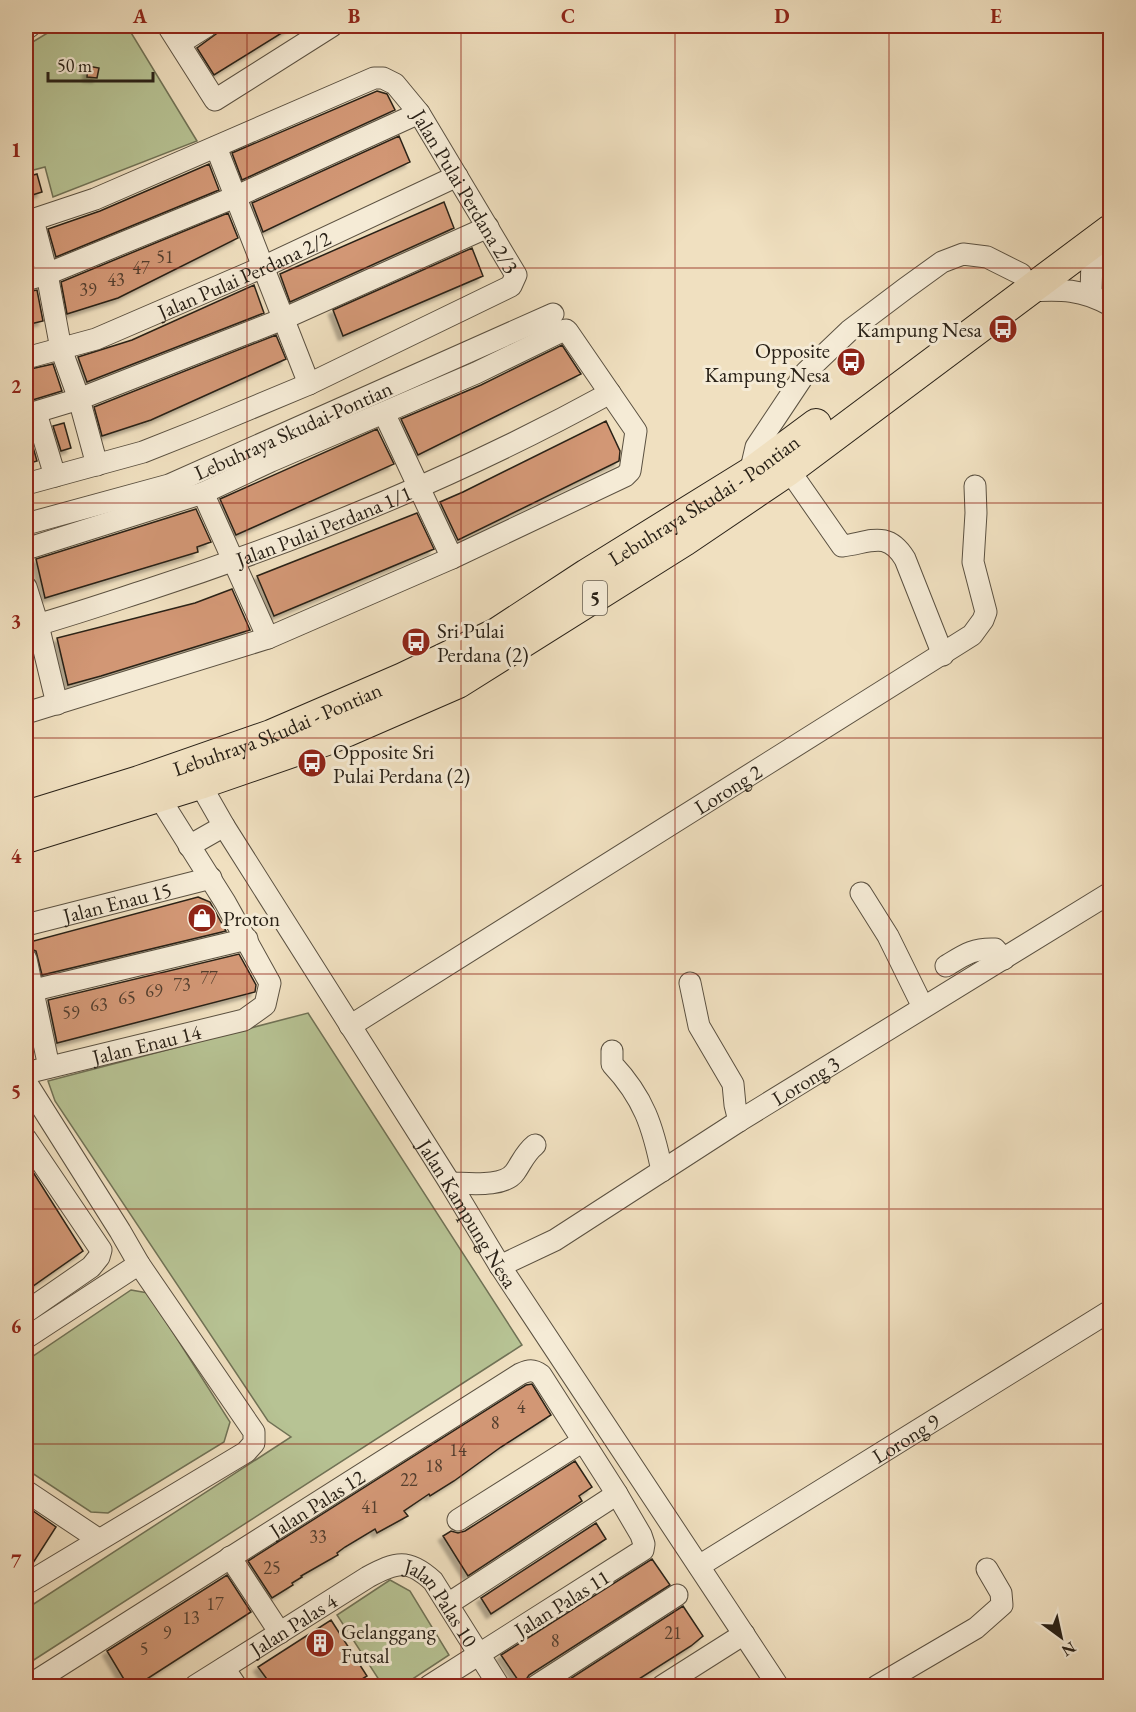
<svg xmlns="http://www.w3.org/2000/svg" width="1136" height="1712" viewBox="0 0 1136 1712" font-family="'EB Garamond',serif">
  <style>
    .green { fill: #b7c394; stroke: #707256; stroke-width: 1.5 }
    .building { fill: #d29774; stroke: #292117; stroke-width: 1.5; filter: url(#shadow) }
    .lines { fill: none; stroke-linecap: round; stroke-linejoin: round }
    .minor-casing { stroke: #5b5141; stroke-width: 23 }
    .highway-casing { stroke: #292117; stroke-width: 32 }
    .minor { stroke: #f5ebd6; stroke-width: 21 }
    .highway { stroke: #f0e0c0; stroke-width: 30 }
    .grid { fill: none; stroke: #8f2418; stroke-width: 1.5; stroke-opacity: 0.55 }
    .labels { text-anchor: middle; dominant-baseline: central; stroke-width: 6; stroke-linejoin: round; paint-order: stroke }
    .number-label { font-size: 18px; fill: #533e2e }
    .shield { fill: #f5ebd6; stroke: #665e50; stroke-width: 1.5 }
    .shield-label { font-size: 20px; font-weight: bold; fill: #292117 }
    .street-label { font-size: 21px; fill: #292117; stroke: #f5ebd6 }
    .poi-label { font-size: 21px; fill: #292117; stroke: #f5ebd6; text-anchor: start }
    .neatline { fill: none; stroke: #8f2418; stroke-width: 2 }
    .grid-label { font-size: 20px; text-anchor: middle; font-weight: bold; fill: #8f2418 }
  </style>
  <defs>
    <filter id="shadow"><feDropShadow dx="-4.5" dy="4.5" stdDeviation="1.5" flood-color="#0004"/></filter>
  </defs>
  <rect width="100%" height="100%" fill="#f0e0c0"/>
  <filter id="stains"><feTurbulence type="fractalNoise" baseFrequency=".00333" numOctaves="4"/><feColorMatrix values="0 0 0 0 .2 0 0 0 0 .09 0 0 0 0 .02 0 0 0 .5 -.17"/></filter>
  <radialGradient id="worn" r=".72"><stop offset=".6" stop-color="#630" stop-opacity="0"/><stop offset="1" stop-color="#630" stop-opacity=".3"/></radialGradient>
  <path class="green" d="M59,26H127L197,141L53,197L45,167L26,172V46Z
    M308,1013L522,1345L26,1665V1609L291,1437L268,1421L55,1101L48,1081Z
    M131,1290L148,1293L230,1422L224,1442L108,1513L91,1512L26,1469V1361Z
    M390,1580L410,1591L449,1655L402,1686H383L337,1615Z"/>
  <path class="building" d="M227,26H293L214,75L197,48Z
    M88,66L99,68L97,78L87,77Z
    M377,91L387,94L395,110L242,180L232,153Z
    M399,136L410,162L263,232L252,203Z
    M209,164L219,190L56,257L48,229L100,211Z
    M37,174L42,192L26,197V177Z
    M444,202L454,228L290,302L280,274Z
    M228,213L238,238L118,298L67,314L61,282Z
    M26,242L32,265L26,267Z
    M472,248L483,276L343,336L333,310Z
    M254,285L264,313L87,382L78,357L132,340Z
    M37,290L43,321L26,325V292Z
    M276,335L286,359L151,420L102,436L94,407Z
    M562,345L581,374L418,455L401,419L481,385Z
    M53,364L62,391L26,402V370Z
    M606,421L620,451L619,461L458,540L440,502L463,492Z
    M64,423L71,448L61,451L53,426Z
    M377,429L394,464L236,535L220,499Z
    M29,433L37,461L26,464V434Z
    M196,509L211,542L197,547L198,552L45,598L36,559Z
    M417,513L434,549L274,616L257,576Z
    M232,589L250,630L101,676L68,685L57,638L195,603Z
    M198,897L210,902L226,931L42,975L36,951L26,947V943Z
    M239,954L256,985L255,992L57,1043L48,1000Z
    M26,1018L32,1051L26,1052Z
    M26,1161L83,1251L26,1291Z
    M532,1384L551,1415L501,1447L454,1481L430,1496L429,1494L404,1511L408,1516L377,1533L375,1529L345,1547L337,1553L338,1555L301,1576L302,1577L292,1583L293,1585L272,1598L248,1561L526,1385Z
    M575,1461L592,1487L579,1496L582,1501L468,1576L443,1536L451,1531L458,1533L465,1531Z
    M26,1506L56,1527L31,1566L26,1569Z
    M596,1523L606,1539L491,1614L481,1598Z
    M652,1559L670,1585L529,1675L522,1686L501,1655Z
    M227,1575L251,1612L136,1686H128L107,1651Z
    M683,1606L703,1636L691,1646L628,1686H559Z
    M331,1620L367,1676L351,1686H272L258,1667Z"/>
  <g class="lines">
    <g class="minor-casing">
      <g id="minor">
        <path d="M168,26L215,100L332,26"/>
        <path d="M26,29L30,26"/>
        <path d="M180,43L207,26"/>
        <path d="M216,147L309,384"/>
        <path d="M33,220L47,274L61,349L79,399L97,465"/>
        <path id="s1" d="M26,222L95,199L374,78H383L395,84L419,113L516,275L511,286L309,384L201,429L143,452L26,484"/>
        <path d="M26,280L47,274L235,197L419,113"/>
        <path d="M1028,291C1061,289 1082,289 1110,305"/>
        <path d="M1091,294L1092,259L1101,237"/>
        <path id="s2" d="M26,358L96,339L263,267L457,176"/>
        <path d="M36,413L55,476"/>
        <path d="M384,413L452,558"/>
        <path d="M26,415L79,399L283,319L488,227"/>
        <path d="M789,470L842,546C869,543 887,529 905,559L943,655"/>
        <path d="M750,473L756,447L806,372L849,331L906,288L942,262L963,254L987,257L1021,274"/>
        <path d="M203,493L268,638"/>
        <path id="s3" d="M26,524L169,485L553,314"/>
        <path d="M26,549L203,493L271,461L476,373L562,331L566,330L568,332L636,431L630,471L625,476L452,558L268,638L26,713"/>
        <path d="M26,587L38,625L57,704"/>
        <path id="s4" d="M26,628C66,617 107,603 147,590C307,538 463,474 610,393"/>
        <path id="s5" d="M200,784L224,826L450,1183L500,1266L778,1686"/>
        <path d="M189,846L224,826"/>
        <path d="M861,893L888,936L923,1007"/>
        <path id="s6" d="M26,925L211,878"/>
        <path d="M26,959L49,1067"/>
        <path d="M946,966C964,955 973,948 995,949L1004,959"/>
        <path d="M690,983L699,1026L733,1084L735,1105L739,1121"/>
        <path d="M26,992L247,939"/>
        <path id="s7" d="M350,1026L972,635L983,620L986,612L973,562L976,513L975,486"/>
        <path d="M612,1051V1064C644,1098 653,1127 662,1171"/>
        <path id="s8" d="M26,1073L244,1020L265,1005L270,983L225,902L159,797"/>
        <path d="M26,1082L120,1231L139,1264L254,1432V1443L246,1452L26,1584"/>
        <path d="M26,1139L101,1250L99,1257L91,1267L26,1312"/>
        <path d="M450,1183C468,1183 504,1188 515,1172C522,1162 525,1153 535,1145"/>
        <path id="s9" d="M500,1266L555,1240L739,1121L1110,893"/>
        <path d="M26,1338L139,1264"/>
        <path d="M26,1491L98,1539"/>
        <path d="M458,1520L583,1441"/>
        <path d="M230,1557L280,1633"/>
        <path id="s10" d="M699,1566L1110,1311"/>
        <path d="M448,1604L617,1494"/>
        <path d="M224,1668L236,1686"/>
        <path id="s11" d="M28,1686L520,1374C529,1370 533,1369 541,1375L617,1494L641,1535L644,1544L643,1550L429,1686"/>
        <path id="s12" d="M195,1686L368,1577C396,1562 408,1558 433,1581L499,1686"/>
        <path d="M536,1686L677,1595"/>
        <path d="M662,1686L744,1634"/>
        <path d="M877,1686L976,1628L1002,1605L1001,1593L987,1569"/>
      </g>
    </g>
    <g class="highway-casing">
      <g id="highway">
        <path id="s13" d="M26,816L139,781L271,735L403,678L497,633L587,574L750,473L816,424"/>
        <path d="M26,838L200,784L327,740L458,683L684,541L789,470L1110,230"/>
      </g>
    </g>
    <use href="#minor" class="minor"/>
    <use href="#highway" class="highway"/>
  </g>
  <path class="grid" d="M247,26V1686M461,26V1686M675,26V1686M889,26V1686M26,268H1110M26,503H1110M26,738H1110M26,974H1110M26,1209H1110M26,1444H1110"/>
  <defs>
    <g id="bus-disc" transform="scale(1.5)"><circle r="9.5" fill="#8f2418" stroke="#f5ebd6"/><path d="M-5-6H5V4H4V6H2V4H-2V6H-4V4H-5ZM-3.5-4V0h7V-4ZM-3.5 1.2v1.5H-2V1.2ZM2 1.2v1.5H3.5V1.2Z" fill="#fff"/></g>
    <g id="shop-disc" transform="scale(1.5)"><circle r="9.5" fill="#8f2418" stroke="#f5ebd6"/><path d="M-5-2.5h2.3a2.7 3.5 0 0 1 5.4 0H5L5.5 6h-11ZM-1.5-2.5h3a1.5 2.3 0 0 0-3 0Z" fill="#fff"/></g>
    <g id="building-disc" transform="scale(1.5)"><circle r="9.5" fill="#8f2418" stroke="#f5ebd6"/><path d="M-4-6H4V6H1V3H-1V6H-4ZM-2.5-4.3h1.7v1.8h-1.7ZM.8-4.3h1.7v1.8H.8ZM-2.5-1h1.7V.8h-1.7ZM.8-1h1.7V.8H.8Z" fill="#fff"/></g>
  </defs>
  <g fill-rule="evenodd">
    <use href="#bus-disc" x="1003" y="329"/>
    <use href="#bus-disc" x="851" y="362"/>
    <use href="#bus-disc" x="416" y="642"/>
    <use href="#bus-disc" x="312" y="763"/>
    <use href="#shop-disc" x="202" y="918"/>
    <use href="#building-disc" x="320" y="1643"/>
  </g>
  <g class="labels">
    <g class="number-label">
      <text x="165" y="256">51</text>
      <text x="141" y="267">47</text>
      <text x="116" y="279">43</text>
      <text x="88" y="289">39</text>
      <text x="209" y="977">77</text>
      <text x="182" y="984">73</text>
      <text x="154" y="990">69</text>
      <text x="127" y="997">65</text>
      <text x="99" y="1004">63</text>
      <text x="71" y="1012">59</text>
      <text x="521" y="1406">4</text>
      <text x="495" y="1422">8</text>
      <text x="458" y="1449">14</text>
      <text x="434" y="1465">18</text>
      <text x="409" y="1479">22</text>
      <text x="370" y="1506">41</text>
      <text x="318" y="1536">33</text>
      <text x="272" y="1567">25</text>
      <text x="215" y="1603">17</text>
      <text x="191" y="1617">13</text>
      <text x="167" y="1632">9</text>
      <text x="673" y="1632">21</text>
      <text x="555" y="1640">8</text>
      <text x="144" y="1648">5</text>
    </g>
    <rect class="shield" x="583" y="581" width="24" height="34" rx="4.5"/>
    <g class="shield-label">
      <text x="595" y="598">5</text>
    </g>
    <g class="street-label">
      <text stroke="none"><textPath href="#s1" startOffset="528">Jalan Pulai Perdana 2/3</textPath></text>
      <text stroke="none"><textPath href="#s2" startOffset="234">Jalan Pulai Perdana 2/2</textPath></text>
      <text stroke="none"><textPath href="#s3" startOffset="284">Lebuhraya Skudai-Pontian</textPath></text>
      <text stroke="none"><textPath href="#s13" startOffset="752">Lebuhraya Skudai - Pontian</textPath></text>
      <text stroke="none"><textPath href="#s4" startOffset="315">Jalan Pulai Perdana 1/1</textPath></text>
      <text stroke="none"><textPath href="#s13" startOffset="266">Lebuhraya Skudai - Pontian</textPath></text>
      <text stroke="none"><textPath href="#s7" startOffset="446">Lorong 2</textPath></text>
      <text stroke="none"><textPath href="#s6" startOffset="94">Jalan Enau 15</textPath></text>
      <text stroke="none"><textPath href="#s8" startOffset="124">Jalan Enau 14</textPath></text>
      <text stroke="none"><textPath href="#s9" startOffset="358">Lorong 3</textPath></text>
      <text stroke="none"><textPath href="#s5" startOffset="506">Jalan Kampung Nesa</textPath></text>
      <text stroke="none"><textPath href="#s10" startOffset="243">Lorong 9</textPath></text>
      <text stroke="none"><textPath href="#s11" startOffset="342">Jalan Palas 12</textPath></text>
      <text transform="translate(562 1603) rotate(-32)">Jalan Palas 11</text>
      <text stroke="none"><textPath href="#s12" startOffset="298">Jalan Palas 10</textPath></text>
      <text stroke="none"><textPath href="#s12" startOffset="116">Jalan Palas 4</textPath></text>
    </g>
    <g class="poi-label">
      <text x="982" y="329" text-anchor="end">Kampung Nesa</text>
      <text x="830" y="350" text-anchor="end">Opposite<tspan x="830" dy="24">Kampung Nesa</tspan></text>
      <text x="437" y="630">Sri Pulai<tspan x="437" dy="24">Perdana (2)</tspan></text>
      <text x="333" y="751">Opposite Sri<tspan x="333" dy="24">Pulai Perdana (2)</tspan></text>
      <text x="223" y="918">Proton</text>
      <text x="341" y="1631">Gelanggang<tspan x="341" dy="24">Futsal</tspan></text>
    </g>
  </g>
  <rect width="1136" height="1712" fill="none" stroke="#f0e0c0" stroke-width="66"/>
  <g transform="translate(1061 1637) rotate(147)" stroke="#f5ebd6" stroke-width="4.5" paint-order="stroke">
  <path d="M0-4.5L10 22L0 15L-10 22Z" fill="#292117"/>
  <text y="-9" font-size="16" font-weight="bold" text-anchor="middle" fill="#292117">N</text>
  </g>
  <path d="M48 72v9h105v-9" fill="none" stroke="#292117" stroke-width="3"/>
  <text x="57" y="72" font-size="18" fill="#292117" stroke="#f5ebd6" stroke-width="4.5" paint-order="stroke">50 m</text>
  <rect x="33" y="33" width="1070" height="1646" class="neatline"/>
  <g class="grid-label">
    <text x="140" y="23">A</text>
    <text x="354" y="23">B</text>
    <text x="568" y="23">C</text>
    <text x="782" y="23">D</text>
    <text x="996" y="23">E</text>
    <text x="16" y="157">1</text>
    <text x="16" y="393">2</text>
    <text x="16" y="628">3</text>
    <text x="16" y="863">4</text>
    <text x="16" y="1098">5</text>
    <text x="16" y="1333">6</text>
    <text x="16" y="1568">7</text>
  </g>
  <rect width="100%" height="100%" filter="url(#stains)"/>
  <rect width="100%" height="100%" fill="url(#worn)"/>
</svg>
